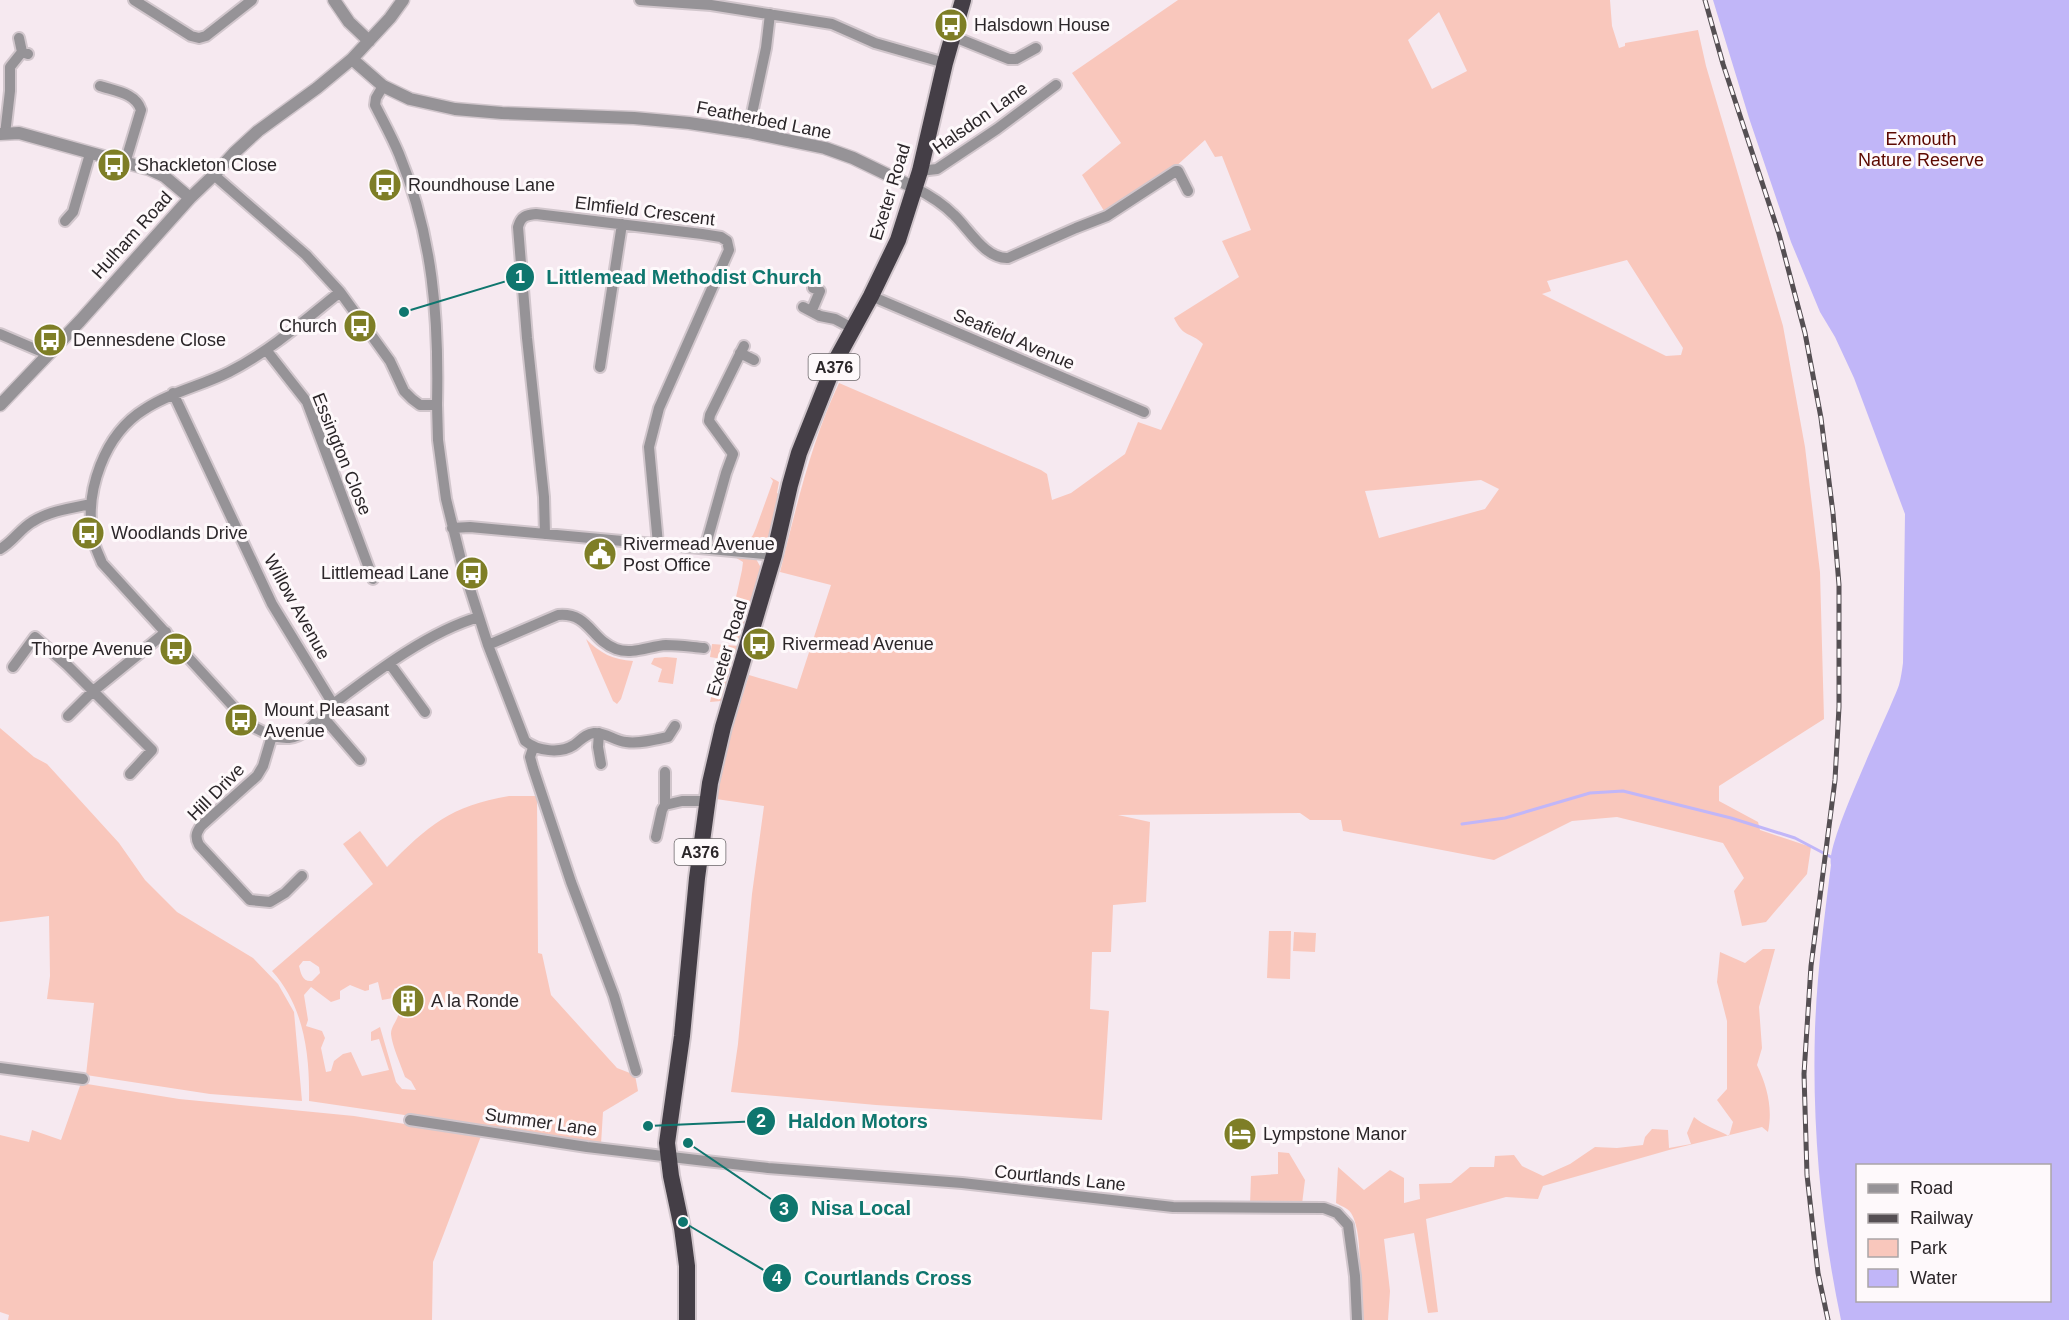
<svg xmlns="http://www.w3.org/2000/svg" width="2069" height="1320" viewBox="0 0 2069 1320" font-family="Helvetica,sans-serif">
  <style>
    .green { fill: #f9c7bc; fill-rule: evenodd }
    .water { fill: #c1b6f8; fill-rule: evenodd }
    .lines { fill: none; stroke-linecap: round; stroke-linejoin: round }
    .stream { stroke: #c1b6f8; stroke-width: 3 }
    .minor-casing { stroke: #d1c6cc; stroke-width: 14 }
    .tertiary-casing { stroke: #d1c6cc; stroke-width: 15 }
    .trunk-casing { stroke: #d1c6cc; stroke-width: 20 }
    .minor { stroke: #969397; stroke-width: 10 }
    .tertiary { stroke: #969397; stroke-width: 12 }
    .trunk { stroke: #443e46; stroke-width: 16 }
    .rail-casing { stroke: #554f53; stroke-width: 5 }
    .rail { stroke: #fef9fb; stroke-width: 3; stroke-dasharray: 9; stroke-linecap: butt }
    .labels { text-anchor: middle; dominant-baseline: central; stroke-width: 6; stroke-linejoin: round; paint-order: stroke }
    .shield { fill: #fef9fb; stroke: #6a6568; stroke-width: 1.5 }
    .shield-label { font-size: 16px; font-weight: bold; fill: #2b2629 }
    .poi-label { font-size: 18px; fill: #2b2629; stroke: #fef9fb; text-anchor: start }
    .street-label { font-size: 18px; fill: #2b2629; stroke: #fef9fb }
    .park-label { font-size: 18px; fill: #5c0800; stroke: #fef9fb }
    .leader { fill: none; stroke: #0f766e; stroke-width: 2 }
    .callout-dot { fill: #0f766e; stroke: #fef9fb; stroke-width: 2 }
    .mark-label { font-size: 18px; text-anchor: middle; font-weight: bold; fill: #fff }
    .callout-label { font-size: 20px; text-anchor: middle; font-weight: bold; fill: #0f766e; stroke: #fef9fb; stroke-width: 6; stroke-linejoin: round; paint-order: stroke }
  </style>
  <rect width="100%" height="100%" fill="#f6e9f0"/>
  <path class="green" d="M1178,0H1610L1612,26L1619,48L1625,46V43L1698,30L1706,66L1783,326L1805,447L1820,572L1824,719L1719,786V801L1758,822L1760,830L1811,847L1807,874L1766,922L1742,926L1734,891L1744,878L1723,843L1617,817L1572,821L1494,860L1343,831L1341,820H1310L1300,813L1118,815L1150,822L1146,902L1113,905L1111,952H1092L1090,1009L1109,1011L1102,1120L876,1105L731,1092L738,1044L752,894L764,806L716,799L730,735L749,675L797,689L831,585L780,572C796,508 811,442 839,383L1041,470L1047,474L1052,500L1071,493L1125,454L1138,422L1161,430L1203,344C1190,331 1184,339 1174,318L1239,277L1222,241L1251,230L1222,156L1215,157L1205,140L1174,168L1106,214L1082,175L1121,143L1072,73ZM1439,12L1467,71L1432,89L1408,40ZM1627,260L1683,348L1681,355L1666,356L1542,294L1551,291L1547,281ZM1481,480L1499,489L1485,509L1379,538L1365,491Z
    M770,477L779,482L777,493L779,494L769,537L762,545L746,544L753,535L756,528L773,481Z
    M733,556L756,559L760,566V575L739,644L726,642L742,570L743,562Z
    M586,639C600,653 613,660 633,661L621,699L617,704L613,701Z
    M712,644L739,646L734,661L710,657Z
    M666,657L677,658L673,684L658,682L662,669L651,664L654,658Z
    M720,661L734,663L721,701L710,702Z
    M0,728L34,757L47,764L119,843L145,880L177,912L253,958L278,984L294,1012L302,1101L210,1094L86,1075L94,1003L47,999L50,976L49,916L0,922Z
    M509,796H537L538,953L542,954L551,995L617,1068L635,1075L638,1091L603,1112L601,1144L309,1101C310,1055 304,1006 272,971L373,884L343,844L360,831L387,867C429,825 450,806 509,796ZM303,961H310L319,967L320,973L312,981C302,982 301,973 299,966ZM378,982L382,1000L393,998L391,995L395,988L398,990L408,986C430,991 420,1005 408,1014L399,1012C398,1020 391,1026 391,1034C392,1046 401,1065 405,1077L411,1081L416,1090L402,1089L396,1082L380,1027L371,1032V1041L379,1039L389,1070L362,1076L351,1052L343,1054L334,1061L331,1071L326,1072L321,1048L325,1038L322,1031L306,1026L308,1020L304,995L311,987L331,1002L340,999V991L350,985L365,991L369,990V985Z
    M1269,931H1291L1290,979L1267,978Z
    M1294,932L1316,933L1315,952L1293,951Z
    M1763,949H1775L1759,1007L1762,1048L1757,1065C1767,1086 1773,1108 1768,1132L1762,1127L1669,1150L1543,1186L1538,1199L1506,1197L1426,1219L1438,1312L1428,1313L1414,1233L1384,1239L1390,1291L1388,1320H1359C1359,1294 1364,1233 1351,1213C1348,1208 1341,1206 1336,1203L1338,1167L1364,1190L1390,1170L1404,1178V1203L1420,1199L1419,1184L1451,1183L1470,1167H1494L1495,1156L1514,1155L1522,1166L1543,1176L1570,1164L1595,1147L1617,1148L1643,1145L1645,1137L1652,1129L1668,1130L1669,1148L1691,1144L1687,1133L1694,1117C1704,1126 1716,1129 1729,1136L1733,1122L1717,1100L1727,1089V1021L1717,982L1720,952L1745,963Z
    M81,1083L179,1099L354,1116L481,1136L433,1262L432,1320H8L9,1315L0,1312V1135L29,1142L32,1130L61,1140Z
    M1278,1152L1289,1153L1305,1180L1302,1204L1250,1205L1251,1176L1278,1174Z"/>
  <path class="water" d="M1713,0H2069V1320H1841C1821,1225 1812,1127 1815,1029C1817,974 1824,920 1831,865C1825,843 1888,716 1899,685C1901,678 1902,670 1903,663L1905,514L1854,378L1835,337L1820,312L1791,242L1749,118ZM1858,1166H2050V1300H1858Z"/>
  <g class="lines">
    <path class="stream" d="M1462,824L1505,818L1590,793L1623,791L1731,818L1795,838L1831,857H1835"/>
    <g class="minor-casing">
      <path id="minor" d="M134,0L191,36L199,38L206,36L252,0
        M640,0L711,5L832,24L875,43L945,63
        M952,36L1009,59H1016L1036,48
        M19,38L22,52L28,54
        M100,86C115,91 136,93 141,110L125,163
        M383,86L376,98L375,105C383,121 392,137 399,154C433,236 439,318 437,405
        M748,132L766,48L770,14
        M5,134L10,91V67L22,52
        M920,171L937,169L997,129L1056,85
        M214,175L306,255L340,292L390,361L404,391L412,399L420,405H437L438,440L446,499L462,564L488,645L525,741C537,751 560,754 574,745C581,740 585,734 594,733C605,732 615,741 626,742C639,744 655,740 668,737L675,726
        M915,188C929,195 943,204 954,215C969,229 985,259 1008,258L1076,228L1107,216L1176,171H1178L1188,191
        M65,221L73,212L90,154
        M340,292C304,321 270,351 229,372C201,386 171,392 145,409C104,434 84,492 93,538C94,546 99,555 102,563L250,725C262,731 274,739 289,738C309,736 322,713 336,702C377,671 430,631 479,617
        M871,296L1144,412
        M803,307L820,316L835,319L854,329
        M812,310L820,291L813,288
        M0,334L47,354
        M267,351L307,402L373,579
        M740,353L754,360
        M600,367L622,224
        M173,393L272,604L333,704
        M452,528L470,527L774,555
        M545,534L544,497L527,338L518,227C521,216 526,215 536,214L702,234L721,237L727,241L729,250L659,408L649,447L658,544
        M705,548L726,473L733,454L709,421L710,415L744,346
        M0,549C13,542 20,529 32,522C49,511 71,508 91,504
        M488,645L558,615C589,612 591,640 616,649C632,655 650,646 666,645C679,645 692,647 704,648
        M390,664L425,712
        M13,667L35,637L67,665L152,750L130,774
        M68,716L92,692L166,632
        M323,717L360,760
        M599,733L598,747L601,764
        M272,736L263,766L257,776L201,826C196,833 195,837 199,845L250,900L270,902L285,893L302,876
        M533,748L530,757L533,768L571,882L614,996L636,1071
        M665,772V805
        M656,837L662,810L665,805L682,801H707
        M0,1068L83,1079
        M410,1120L587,1147L697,1160L768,1168L962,1183L1173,1207L1324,1208L1337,1213L1348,1225L1355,1276L1357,1320"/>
    </g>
    <g class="tertiary-casing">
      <path id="tertiary" d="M334,0L349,22L369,41
        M352,59L383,86L410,99L455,109L502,113L634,118L689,123L748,132L825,148L853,158L915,188
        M0,134L19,133L149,169L164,176L190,198
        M0,405L80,321L190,198L214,175L234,153L258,131L317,88L352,59L390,18L403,0"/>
    </g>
    <g class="trunk-casing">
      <path id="trunk" d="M687,1320V1266L682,1228L671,1176L667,1143L682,1036L697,878L710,783L723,727L774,555L790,485L799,453L836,360L871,296L898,240L920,171L945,63L963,0"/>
    </g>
    <use href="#minor" class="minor"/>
    <use href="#tertiary" class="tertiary"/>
    <use href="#trunk" class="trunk"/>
    <g class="rail-casing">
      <path id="rail" d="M1705,0L1723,64L1779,234L1805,333L1821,418L1833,513L1839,585V707L1835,780L1811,966L1804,1074L1807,1175L1818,1273L1828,1320"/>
    </g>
    <use href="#rail" class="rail"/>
  </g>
  <defs>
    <g id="bus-disc" transform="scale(1.725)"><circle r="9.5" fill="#7e7e26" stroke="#fef9fb"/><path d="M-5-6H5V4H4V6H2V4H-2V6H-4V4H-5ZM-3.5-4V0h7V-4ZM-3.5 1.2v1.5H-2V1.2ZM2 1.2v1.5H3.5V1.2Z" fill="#fff"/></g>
    <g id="civic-disc" transform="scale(1.725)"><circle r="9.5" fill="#7e7e26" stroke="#fef9fb"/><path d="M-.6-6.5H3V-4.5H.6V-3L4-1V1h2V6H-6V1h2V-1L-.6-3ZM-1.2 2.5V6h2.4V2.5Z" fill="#fff"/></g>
    <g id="building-disc" transform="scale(1.725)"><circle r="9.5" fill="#7e7e26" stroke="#fef9fb"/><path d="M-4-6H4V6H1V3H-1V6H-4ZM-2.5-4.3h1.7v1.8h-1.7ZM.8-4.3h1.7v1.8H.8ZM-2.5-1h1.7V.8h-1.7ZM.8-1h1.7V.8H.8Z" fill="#fff"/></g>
    <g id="hotel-disc" transform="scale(1.725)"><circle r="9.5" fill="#7e7e26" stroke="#fef9fb"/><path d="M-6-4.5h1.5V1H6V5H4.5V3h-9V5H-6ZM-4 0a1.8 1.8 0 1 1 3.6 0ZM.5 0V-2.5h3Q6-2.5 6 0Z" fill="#fff"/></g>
  </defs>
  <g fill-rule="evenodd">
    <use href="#bus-disc" x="951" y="25"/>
    <use href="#bus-disc" x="114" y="165"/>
    <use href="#bus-disc" x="385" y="185"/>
    <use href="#bus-disc" x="360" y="326"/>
    <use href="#bus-disc" x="50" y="340"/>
    <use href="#bus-disc" x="88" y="533"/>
    <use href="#civic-disc" x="600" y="554"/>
    <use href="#bus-disc" x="472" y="573"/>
    <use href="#bus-disc" x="759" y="644"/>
    <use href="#bus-disc" x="176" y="649"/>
    <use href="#bus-disc" x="241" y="720"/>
    <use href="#building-disc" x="408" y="1001"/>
    <use href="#hotel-disc" x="1240" y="1134"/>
  </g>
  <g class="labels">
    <g class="shield">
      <rect x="808.5" y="354" width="51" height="26" rx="4.5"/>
      <rect x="674.5" y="839" width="51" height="26" rx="4.5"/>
    </g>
    <g class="shield-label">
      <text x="834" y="367">A376</text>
      <text x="700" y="852">A376</text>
    </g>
    <g class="poi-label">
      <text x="974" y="25">Halsdown House</text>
      <text x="137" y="165">Shackleton Close</text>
      <text x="408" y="185">Roundhouse Lane</text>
      <text x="337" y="326" text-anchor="end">Church</text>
      <text x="73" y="340">Dennesdene Close</text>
      <text x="111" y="533">Woodlands Drive</text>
      <text x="623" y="544">Rivermead Avenue<tspan x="623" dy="21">Post Office</tspan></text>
      <text x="449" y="573" text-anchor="end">Littlemead Lane</text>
      <text x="782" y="644">Rivermead Avenue</text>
      <text x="153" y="649" text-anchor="end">Thorpe Avenue</text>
      <text x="264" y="710">Mount Pleasant<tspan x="264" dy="21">Avenue</tspan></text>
      <text x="431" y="1001">A la Ronde</text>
      <text x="1263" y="1134">Lympstone Manor</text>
    </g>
    <g class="street-label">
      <text transform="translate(980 118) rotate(-35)">Halsdon Lane</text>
      <text transform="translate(764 120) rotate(11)">Featherbed Lane</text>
      <text transform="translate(890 192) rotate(-73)">Exeter Road</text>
      <text transform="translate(645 211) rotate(7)">Elmfield Crescent</text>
      <text transform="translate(132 235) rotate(-48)">Hulham Road</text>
      <text transform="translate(1014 339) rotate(23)">Seafield Avenue</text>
      <text transform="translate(342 454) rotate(68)">Essington Close</text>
      <text transform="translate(297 607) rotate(61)">Willow Avenue</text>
      <text transform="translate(727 648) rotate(-73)">Exeter Road</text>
      <text transform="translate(216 792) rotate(-45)">Hill Drive</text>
      <text transform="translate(541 1122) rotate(8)">Summer Lane</text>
      <text transform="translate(1060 1178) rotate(6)">Courtlands Lane</text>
    </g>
    <g class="park-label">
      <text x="1921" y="139">Exmouth<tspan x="1921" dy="21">Nature Reserve</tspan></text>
    </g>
  </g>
  <path class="leader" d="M404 312L520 277M648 1126L761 1121M688 1143L784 1208M683 1222L777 1278"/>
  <g class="callout-dot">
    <circle cx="404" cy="312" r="6"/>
    <circle cx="648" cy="1126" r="6"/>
    <circle cx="688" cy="1143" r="6"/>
    <circle cx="683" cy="1222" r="6"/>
    <circle cx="520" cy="277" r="15"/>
    <circle cx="761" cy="1121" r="15"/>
    <circle cx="784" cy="1208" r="15"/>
    <circle cx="777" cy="1278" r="15"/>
  </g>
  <g class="mark-label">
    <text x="520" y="283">1</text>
    <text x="761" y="1127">2</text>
    <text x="784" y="1215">3</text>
    <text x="777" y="1284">4</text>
  </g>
  <g class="callout-label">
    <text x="684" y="284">Littlemead Methodist Church</text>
    <text x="858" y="1128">Haldon Motors</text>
    <text x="861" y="1215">Nisa Local</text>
    <text x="888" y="1285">Courtlands Cross</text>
  </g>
  <rect x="1856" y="1164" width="195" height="138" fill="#fef9fb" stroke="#aaa5a7" stroke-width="1.5"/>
  <rect x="1868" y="1184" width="30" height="9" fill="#969397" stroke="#aaa5a7" stroke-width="1.5"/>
  <text x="1910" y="1194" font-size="18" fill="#2b2629">Road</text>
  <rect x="1868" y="1214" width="30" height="9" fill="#554f53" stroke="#aaa5a7" stroke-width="1.5"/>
  <text x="1910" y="1224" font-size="18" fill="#2b2629">Railway</text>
  <rect x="1868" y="1239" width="30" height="18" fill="#f9c7bc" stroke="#aaa5a7" stroke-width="1.5"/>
  <text x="1910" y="1254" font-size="18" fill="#2b2629">Park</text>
  <rect x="1868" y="1269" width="30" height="18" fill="#c1b6f8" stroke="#aaa5a7" stroke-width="1.5"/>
  <text x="1910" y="1284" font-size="18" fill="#2b2629">Water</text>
</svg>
